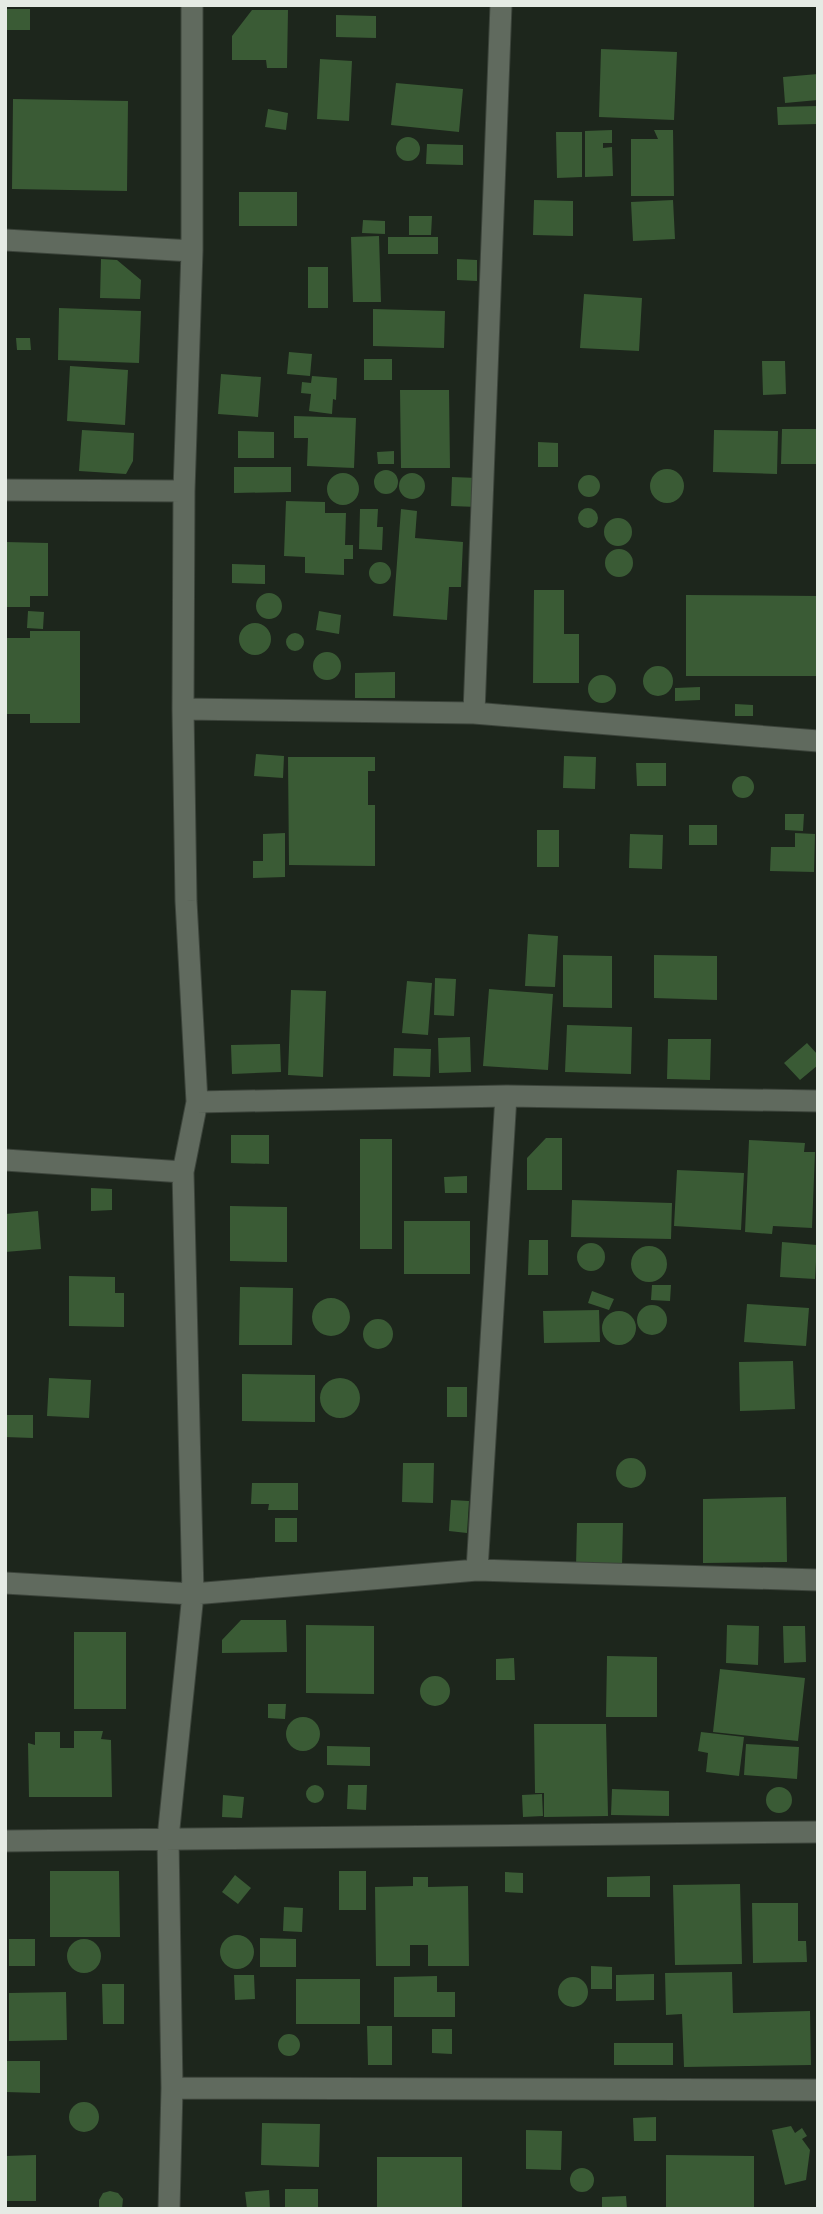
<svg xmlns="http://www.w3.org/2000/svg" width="823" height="2214" viewBox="0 0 823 2214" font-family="'Open Sans',sans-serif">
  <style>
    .building { fill: #3a5b35 }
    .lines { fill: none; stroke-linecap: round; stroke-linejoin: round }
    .street-casing { stroke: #3c443b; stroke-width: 23 }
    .street { stroke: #606a5e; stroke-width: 21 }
  </style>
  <rect width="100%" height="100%" fill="#1d261c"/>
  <path class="building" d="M5,9H30V30H5Z
    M252,10H288L287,68H267L266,60H232V36Z
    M336,15L376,16V38L336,37Z
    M601,49L677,52L674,120L599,117Z
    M320,59L352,61L349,121L317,119Z
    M818,74V100L785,103L783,77Z
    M396,83L463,89L459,132L391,125Z
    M13,99L128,101L127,191L12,189Z
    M818,106V124L778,125L777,107Z
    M268,109L288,113L286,130L265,127Z
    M612,130V143H603V148L612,147L613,176L585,177V131Z
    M654,130H673L674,196H631V139H658Z
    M556,132H582V177L557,178Z
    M396 149a12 12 0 1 1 24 0a12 12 0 1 1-24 0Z
    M427,144L463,145V165L426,164Z
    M239,192H297V226H239Z
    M534,200L573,201V236L533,235Z
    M673,200L675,239L633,241L631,202Z
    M409,216H432L431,235H409Z
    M363,220L385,221V234L362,233Z
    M379,236L381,302H353L351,237Z
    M388,237H438V254H388Z
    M101,259L117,260L141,280L140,299L100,298Z
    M457,259L477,260V281L457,280Z
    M308,267H328V308H308Z
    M584,294L642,298L639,351L580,348Z
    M59,308L141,311L139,363L58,360Z
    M373,309L445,311L444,348L373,346Z
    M16,338H30L31,350H17Z
    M289,352L312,354L310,376L287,374Z
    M364,359H392V380H364Z
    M762,361H785L786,394L763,395Z
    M70,366L128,370L125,425L67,421Z
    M221,374L261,377L258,417L218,414Z
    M312,376L337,378L336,400L333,399L332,414L309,411L311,394L301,393L302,382L311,383Z
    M400,390H449L450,468H401Z
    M294,416L356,418L354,468L307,466L308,438H294Z
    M782,429H816V464H781Z
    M82,430L134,433L133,461L126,474L79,471Z
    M714,430L778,431L777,474L713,472Z
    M238,431L274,432V458H238Z
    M538,442L558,443V467H538Z
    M394,451V464H378L377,452Z
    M234,467H291V492L234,493Z
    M650 486a17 17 0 1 1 34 0a17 17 0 1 1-34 0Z
    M374 482a12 12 0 1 1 24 0a12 12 0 1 1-24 0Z
    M327 489a16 16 0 1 1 32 0a16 16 0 1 1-32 0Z
    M399 486a13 13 0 1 1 26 0a13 13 0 1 1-26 0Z
    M578 486a11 11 0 1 1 22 0a11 11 0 1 1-22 0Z
    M452,477L478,478L477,507L451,506Z
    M286,501L325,502V513H346L345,545H353V559H344V575L305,573V557L284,556Z
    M578 518a10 10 0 1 1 20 0a10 10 0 1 1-20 0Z
    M360,509H378L377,527H383L382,550L359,549Z
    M401,509L417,511L415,538L463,542L461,587H449L447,620L393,616Z
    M604 532a14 14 0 1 1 28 0a14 14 0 1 1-28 0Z
    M5,542L48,543V596H30V607H5Z
    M605 563a14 14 0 1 1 28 0a14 14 0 1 1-28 0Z
    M369 573a11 11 0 1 1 22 0a11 11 0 1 1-22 0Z
    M232,564L265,565V584L232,583Z
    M534,590H564V634H579V683H533Z
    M256 606a13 13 0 1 1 26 0a13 13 0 1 1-26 0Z
    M686,595L818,596V676H686Z
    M28,611L44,612L43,629L27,628Z
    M319,611L341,615L339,634L316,630Z
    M239 639a16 16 0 1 1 32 0a16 16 0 1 1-32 0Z
    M30,631H80V723H30V714H5V638H30Z
    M286 642a9 9 0 1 1 18 0a9 9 0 1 1-18 0Z
    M313 666a14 14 0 1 1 28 0a14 14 0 1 1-28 0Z
    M643 681a15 15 0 1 1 30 0a15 15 0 1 1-30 0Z
    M395,672V698H355V673Z
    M588 689a14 14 0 1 1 28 0a14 14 0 1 1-28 0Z
    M700,687V700L675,701V688Z
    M735,704L753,705V716H735Z
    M256,754L284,756L283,778L254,776Z
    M564,756L596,757L595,789L563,788Z
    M288,757H375V771H368V805H375V866L289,865Z
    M636,763H666V786H637Z
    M732 787a11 11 0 1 1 22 0a11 11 0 1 1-22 0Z
    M785,814H804L803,831L785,830Z
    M689,825H717V845H689Z
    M537,830H559V867H537Z
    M285,833V877L253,878V861H263V834Z
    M795,833L815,834L814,872L770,871L771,847H795Z
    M630,834L663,835L662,869L629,868Z
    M528,934L558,936L555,987L525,986Z
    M563,955L612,956V1008L563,1007Z
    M654,955L717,956V1000L654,998Z
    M435,978L456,979L454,1016L434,1015Z
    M407,981L432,983L428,1035L402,1033Z
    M489,989L553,994L548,1070L483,1066Z
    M291,990L326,991L323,1077L288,1075Z
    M567,1025L632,1027L631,1074L565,1072Z
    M470,1037L471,1072L439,1073L438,1038Z
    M668,1039H711L710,1080L667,1079Z
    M807,1043L818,1055V1065L800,1080L784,1063Z
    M280,1044L281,1072L232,1074L231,1045Z
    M394,1048L431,1049L430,1077L393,1076Z
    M231,1135H269V1164L231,1163Z
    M546,1138H562V1190H527V1158Z
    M360,1139H392V1249H360Z
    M749,1140L805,1143L804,1152H815L812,1228L773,1226L772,1234L745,1232Z
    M677,1170L744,1173L741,1230L674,1226Z
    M467,1176V1193H445L444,1177Z
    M91,1188L112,1189V1210L91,1211Z
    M572,1200L672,1203L671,1239L571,1237Z
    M230,1206L287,1207V1262L230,1261Z
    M38,1211L41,1249L5,1252V1214Z
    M404,1221H470V1274H404Z
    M529,1240H548V1275H528Z
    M782,1242L817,1245L815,1279L780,1277Z
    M577 1257a14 14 0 1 1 28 0a14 14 0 1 1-28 0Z
    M631 1264a18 18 0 1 1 36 0a18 18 0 1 1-36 0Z
    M69,1276L115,1277V1293H124V1327L69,1326Z
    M652,1285H671L670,1301L651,1300Z
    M240,1287L293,1288L292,1345H239Z
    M592,1291L614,1299L609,1310L588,1303Z
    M312 1317a19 19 0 1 1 38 0a19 19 0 1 1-38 0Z
    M747,1304L809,1308L806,1346L744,1342Z
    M637 1320a15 15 0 1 1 30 0a15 15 0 1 1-30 0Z
    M599,1310L600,1342L544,1343L543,1311Z
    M602 1328a17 17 0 1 1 34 0a17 17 0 1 1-34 0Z
    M363 1334a15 15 0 1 1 30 0a15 15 0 1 1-30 0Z
    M793,1361L795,1409L740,1411L739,1362Z
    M242,1374L315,1375V1422L242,1421Z
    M320 1398a20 20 0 1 1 40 0a20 20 0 1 1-40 0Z
    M49,1378L91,1380L89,1418L47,1416Z
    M447,1387H467V1417H447Z
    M5,1415H33V1438L5,1437Z
    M616 1473a15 15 0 1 1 30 0a15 15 0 1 1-30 0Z
    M403,1463H434L433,1503L402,1502Z
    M252,1483H298V1510H268L269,1504H251Z
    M786,1497L787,1562L703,1563V1499Z
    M451,1500L469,1501L467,1533L449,1531Z
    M275,1518H297V1542H275Z
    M577,1523H623L622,1567H576Z
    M241,1620H286L287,1652L222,1653V1640Z
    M306,1625L374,1626V1694L306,1693Z
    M727,1625L759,1626L758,1665L726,1663Z
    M783,1626H805L806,1662L784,1663Z
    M74,1632H126V1709H74Z
    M607,1656L657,1657V1717H606Z
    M514,1658L515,1680H496V1659Z
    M720,1669L805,1678L798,1741L713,1732Z
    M420 1691a15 15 0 1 1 30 0a15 15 0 1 1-30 0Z
    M268,1704H286L285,1719L268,1718Z
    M286 1734a17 17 0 1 1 34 0a17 17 0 1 1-34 0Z
    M534,1724H606L608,1816L544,1817V1793H535Z
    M74,1731H103L101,1739L111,1740L112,1797H29L28,1743L35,1745V1732H60V1748H74Z
    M701,1732L744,1737L739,1776L706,1772L708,1753L698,1751Z
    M746,1744L799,1747L797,1779L744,1775Z
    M327,1746L370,1747V1766L327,1765Z
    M348,1785H367L366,1810L347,1809Z
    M306 1794a9 9 0 1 1 18 0a9 9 0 1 1-18 0Z
    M766 1800a13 13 0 1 1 26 0a13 13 0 1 1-26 0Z
    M612,1789L669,1791V1816L611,1815Z
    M542,1794L543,1816L523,1817L522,1795Z
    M223,1795L244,1797L242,1818L222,1817Z
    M50,1871H119L120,1937H50Z
    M339,1871H366V1910H339Z
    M505,1872L523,1873V1893L505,1892Z
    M235,1875L251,1888L238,1904L222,1892Z
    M650,1876V1897H607V1877Z
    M413,1877H428V1887L468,1886L469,1966H428V1945H410V1966H376L375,1887L413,1886Z
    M740,1884L742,1964L675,1965L673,1885Z
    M752,1903H798V1941H806L807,1962L753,1963Z
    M284,1907L303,1908L302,1932L283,1931Z
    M220 1952a17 17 0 1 1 34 0a17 17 0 1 1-34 0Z
    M260,1938L296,1939V1967H260Z
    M9,1939H35V1966H9Z
    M67 1956a17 17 0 1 1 34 0a17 17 0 1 1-34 0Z
    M591,1966L612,1967V1989H591Z
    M732,1972L733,2013L810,2011L811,2065L684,2067L682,2014L666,2015L665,1973Z
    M654,1974V2000L616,2001V1975Z
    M234,1975H254L255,1999L235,2000Z
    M437,1976V1992H455V2017H394V1977Z
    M558 1992a15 15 0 1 1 30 0a15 15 0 1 1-30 0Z
    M296,1979H360V2024H296Z
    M102,1984H124V2024H103Z
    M66,1992L67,2040L9,2041V1993Z
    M367,2026H392V2065H368Z
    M432,2029H452V2054L432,2053Z
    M278 2045a11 11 0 1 1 22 0a11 11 0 1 1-22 0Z
    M614,2043H673V2065H614Z
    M5,2061H40V2093L5,2092Z
    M69 2117a15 15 0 1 1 30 0a15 15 0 1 1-30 0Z
    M656,2117V2141H634L633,2118Z
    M262,2123L320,2124L319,2167L261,2165Z
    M791,2126L795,2133L802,2128L807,2136L802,2139L810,2150L806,2180L785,2185L772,2130Z
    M526,2130L562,2131L561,2170L526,2169Z
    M36,2155V2201H5V2156Z
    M666,2155L754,2156V2209H666Z
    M377,2157H462V2209H377Z
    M570 2180a12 12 0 1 1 24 0a12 12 0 1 1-24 0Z
    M285,2189H318V2209H285Z
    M269,2190L270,2209H247L245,2192Z
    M110,2191L118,2193L123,2199L122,2209L99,2207V2200L103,2193Z
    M626,2196L627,2209H602V2197Z"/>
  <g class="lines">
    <g class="street-casing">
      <path id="street" d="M5,240L192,251
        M5,490L184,491
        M183,709L474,713L818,741
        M474,713L501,5
        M197,1102L506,1096L818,1101
        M5,1160L183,1172
        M477,1570L506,1096
        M5,1583L193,1594L477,1570L818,1580
        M5,1841L818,1832
        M172,2088L818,2090
        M169,2209L172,2088L168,1838L193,1594L183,1172L197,1102L186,901L183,709L184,491L192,251V5"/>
    </g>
    <use href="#street" class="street"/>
  </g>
  <rect width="823" height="2214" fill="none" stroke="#e5ebe4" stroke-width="14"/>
</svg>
